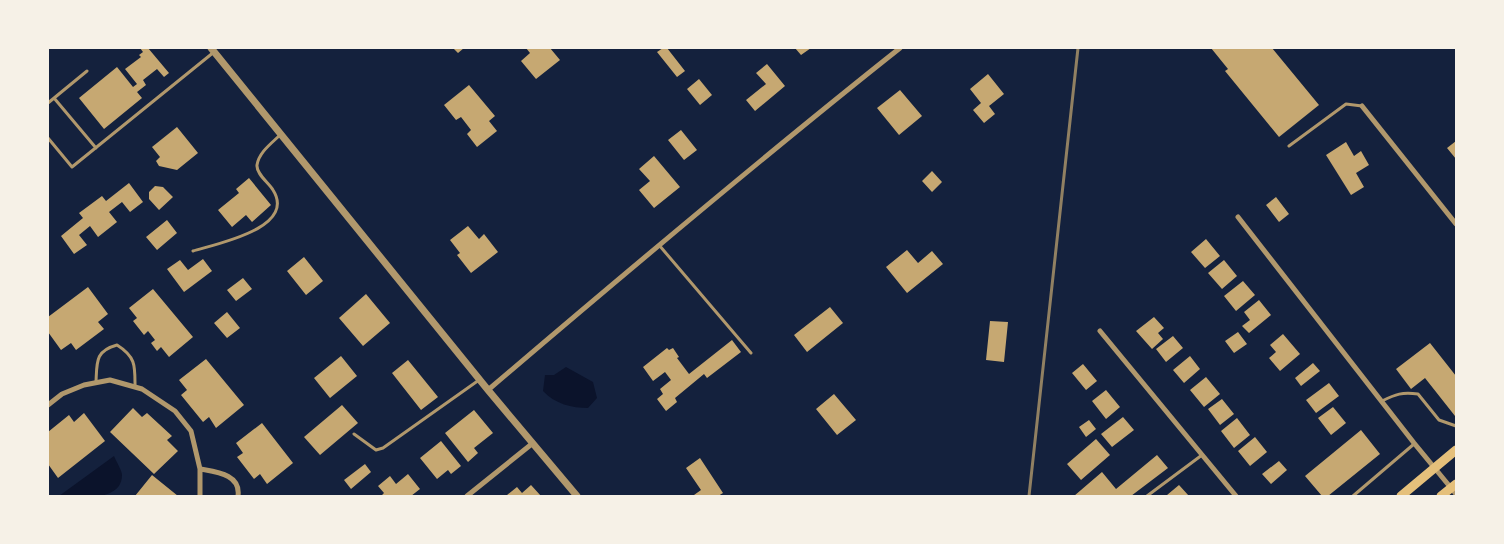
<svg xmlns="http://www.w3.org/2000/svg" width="1504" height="544" viewBox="0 0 1504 544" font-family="'Varela Round',sans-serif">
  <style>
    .water { fill: #0b132b }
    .building { fill: #c6a872 }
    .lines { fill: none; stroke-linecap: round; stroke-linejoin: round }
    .service { stroke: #b1986c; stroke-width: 3 }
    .minor { stroke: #b1986c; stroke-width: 5 }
    .tertiary { stroke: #b1986c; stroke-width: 7 }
    .primary { stroke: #e5c07b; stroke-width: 9 }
    .rail { stroke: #918062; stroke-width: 3 }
  </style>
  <rect width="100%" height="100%" fill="#14213d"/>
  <path class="water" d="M566,367L593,382L597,398L588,408C572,408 555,404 543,391L545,375H554Z
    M114,456C116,461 121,469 122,474C123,503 77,497 59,496Z"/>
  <path class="building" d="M140,48H148L169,73L164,77L157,69L143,80L146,85L137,92L142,98L104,129L79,98L117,67L133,87L137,84L125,69L141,57L139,55L143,52Z
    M453,48H464L458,53Z
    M526,48H550L560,60L536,79L521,61L530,53Z
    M663,48H667L685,71L677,77L657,52Z
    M795,48H811L801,55Z
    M1211,48H1272L1319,105L1279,137L1225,71L1228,69Z
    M767,64L785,86L755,111L746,100L766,84L756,73Z
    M988,74L1004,94L989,106L995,114L984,123L973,110L981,103L970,89Z
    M699,79L712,95L700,105L687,89Z
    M469,85L495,116L489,121L497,131L477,147L467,134L471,130L461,117L456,120L444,105Z
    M900,90L922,116L899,135L877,108Z
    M177,127L198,153L177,170L159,166L156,161L160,157L152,147Z
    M681,130L697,150L684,160L668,140Z
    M1456,141V159L1447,148Z
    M1346,142L1354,156L1361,151L1369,165L1356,173L1364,187L1351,195L1326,155Z
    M654,156L680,187L654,208L639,190L650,181L639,169Z
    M932,171L942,182L932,192L922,181Z
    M249,178L271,205L252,222L246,215L232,227L218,210L239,193L236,189Z
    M129,183L143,202L130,212L122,202L109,212L117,222L98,237L90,226L79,235L87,245L74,254L61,236L83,218L79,213L102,196L106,201Z
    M155,186L163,187L173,197L159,210L149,199V192Z
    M1276,197L1289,214L1279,222L1266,205Z
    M167,220L177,233L157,250L146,237Z
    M468,226L479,239L484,234L498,252L471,273L457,255L460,253L450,240Z
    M1206,239L1220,256L1205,268L1191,252Z
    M907,250L918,263L932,251L943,264L907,293L886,267Z
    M304,257L323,281L306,295L287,271Z
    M203,259L212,271L184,292L167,269L180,260L188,270Z
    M1224,260L1237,276L1222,289L1208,273Z
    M243,278L252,289L236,301L227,290Z
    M1243,281L1255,295L1236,311L1224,296Z
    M88,287L108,314L98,322L104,329L76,350L71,343L61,350L48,332V317Z
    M153,289L193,337L169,357L161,347L157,351L151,343L155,340L148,331L144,335L133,321L137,318L129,308Z
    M366,294L390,323L363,346L339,318Z
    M1259,300L1271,315L1249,333L1242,326L1250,320L1244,312Z
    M830,307L843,323L807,352L794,335Z
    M227,312L240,328L227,338L214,323Z
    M1154,317L1164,328L1158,333L1163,339L1152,349L1136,331Z
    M990,321L1008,322L1004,362L986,360Z
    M1238,332L1247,344L1234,353L1225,341Z
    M1283,334L1300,354L1280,371L1269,358L1276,352L1270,345Z
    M1173,336L1183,348L1166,362L1156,349Z
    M732,340L741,352L707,378L704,374L675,398L677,402L666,411L657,399L663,394L660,389L671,380L665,372L653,381L643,367L667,348L669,350L673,348L679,357L677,358L689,374Z
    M1430,343L1456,376L1455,416L1425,378L1411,389L1396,369Z
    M341,356L357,376L330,398L314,378Z
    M1190,356L1200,369L1184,383L1173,370Z
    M206,359L244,405L216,428L209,417L203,422L181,395L187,390L179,380Z
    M408,360L438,397L421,410L392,373Z
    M1313,363L1320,371L1301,386L1295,378Z
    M1083,364L1097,381L1086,390L1072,373Z
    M1206,377L1220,394L1204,407L1190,390Z
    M1329,383L1339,396L1316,413L1306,400Z
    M1106,390L1120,407L1106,419L1092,401Z
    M834,394L856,420L837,435L816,409Z
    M1222,399L1234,414L1220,425L1208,409Z
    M342,405L358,423L320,455L304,437Z
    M1333,407L1346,423L1331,435L1318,418Z
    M133,408L142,417L147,413L172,436L167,440L178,451L154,474L110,432Z
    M474,410L493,433L474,448L478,453L468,462L445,433Z
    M84,413L105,441L58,478L48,464V432L69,415L74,422Z
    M1123,417L1134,430L1112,447L1101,434Z
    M1237,418L1250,435L1234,448L1221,431Z
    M1089,420L1096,429L1086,437L1079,427Z
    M262,423L293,463L267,484L260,474L254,479L237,457L243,453L236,443Z
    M1361,430L1380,454L1328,496H1322L1305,476Z
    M1255,437L1267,452L1250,466L1238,451Z
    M1096,439L1110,455L1081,480L1067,464Z
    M441,441L461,466L451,474L448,470L437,479L420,458Z
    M1157,455L1168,468L1131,496H1074L1102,472L1116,489Z
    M700,458L723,493L718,496H695L694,495L701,490L686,468Z
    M1279,461L1287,470L1271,484L1262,474Z
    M365,464L371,472L351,489L344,480Z
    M408,474L420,489L411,496H381L384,493L378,486L390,476L396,484Z
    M152,475L178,496H135Z
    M531,485L541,496L507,495L517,487L522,493Z
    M1179,485L1189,496H1169L1167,495Z"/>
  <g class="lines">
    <path class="service" d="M54,98L96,148
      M48,103L87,71
      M48,138L72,167L214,52
      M1289,146L1346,104L1362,106
      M659,245L751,353
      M193,251C216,244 297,228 273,190C269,183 256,174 257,165C259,152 272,143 280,135
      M96,382C97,362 95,351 117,345C136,357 135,366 135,386
      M1382,401C1396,394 1402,392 1418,394L1439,420L1456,426
      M354,434L376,450L383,448L479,380
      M1147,496L1202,455
      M1353,496L1414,444"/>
    <path class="minor" d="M1362,106L1456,224
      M1238,217L1414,443L1456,494
      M1100,331L1236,496
      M488,390C624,274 760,159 900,48
      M48,405L62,394L84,385L110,380L142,389L175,411L191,431L200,469V496
      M200,469C216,472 241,474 238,496
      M467,496L533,443"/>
    <path class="tertiary" d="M211,48L488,390L577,496"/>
    <path class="primary" d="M1401,496L1456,450
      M1441,496L1456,484"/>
    <path class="rail" d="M1029,496L1078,48"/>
  </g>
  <rect width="1504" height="544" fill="none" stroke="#f6f1e7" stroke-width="98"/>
</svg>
